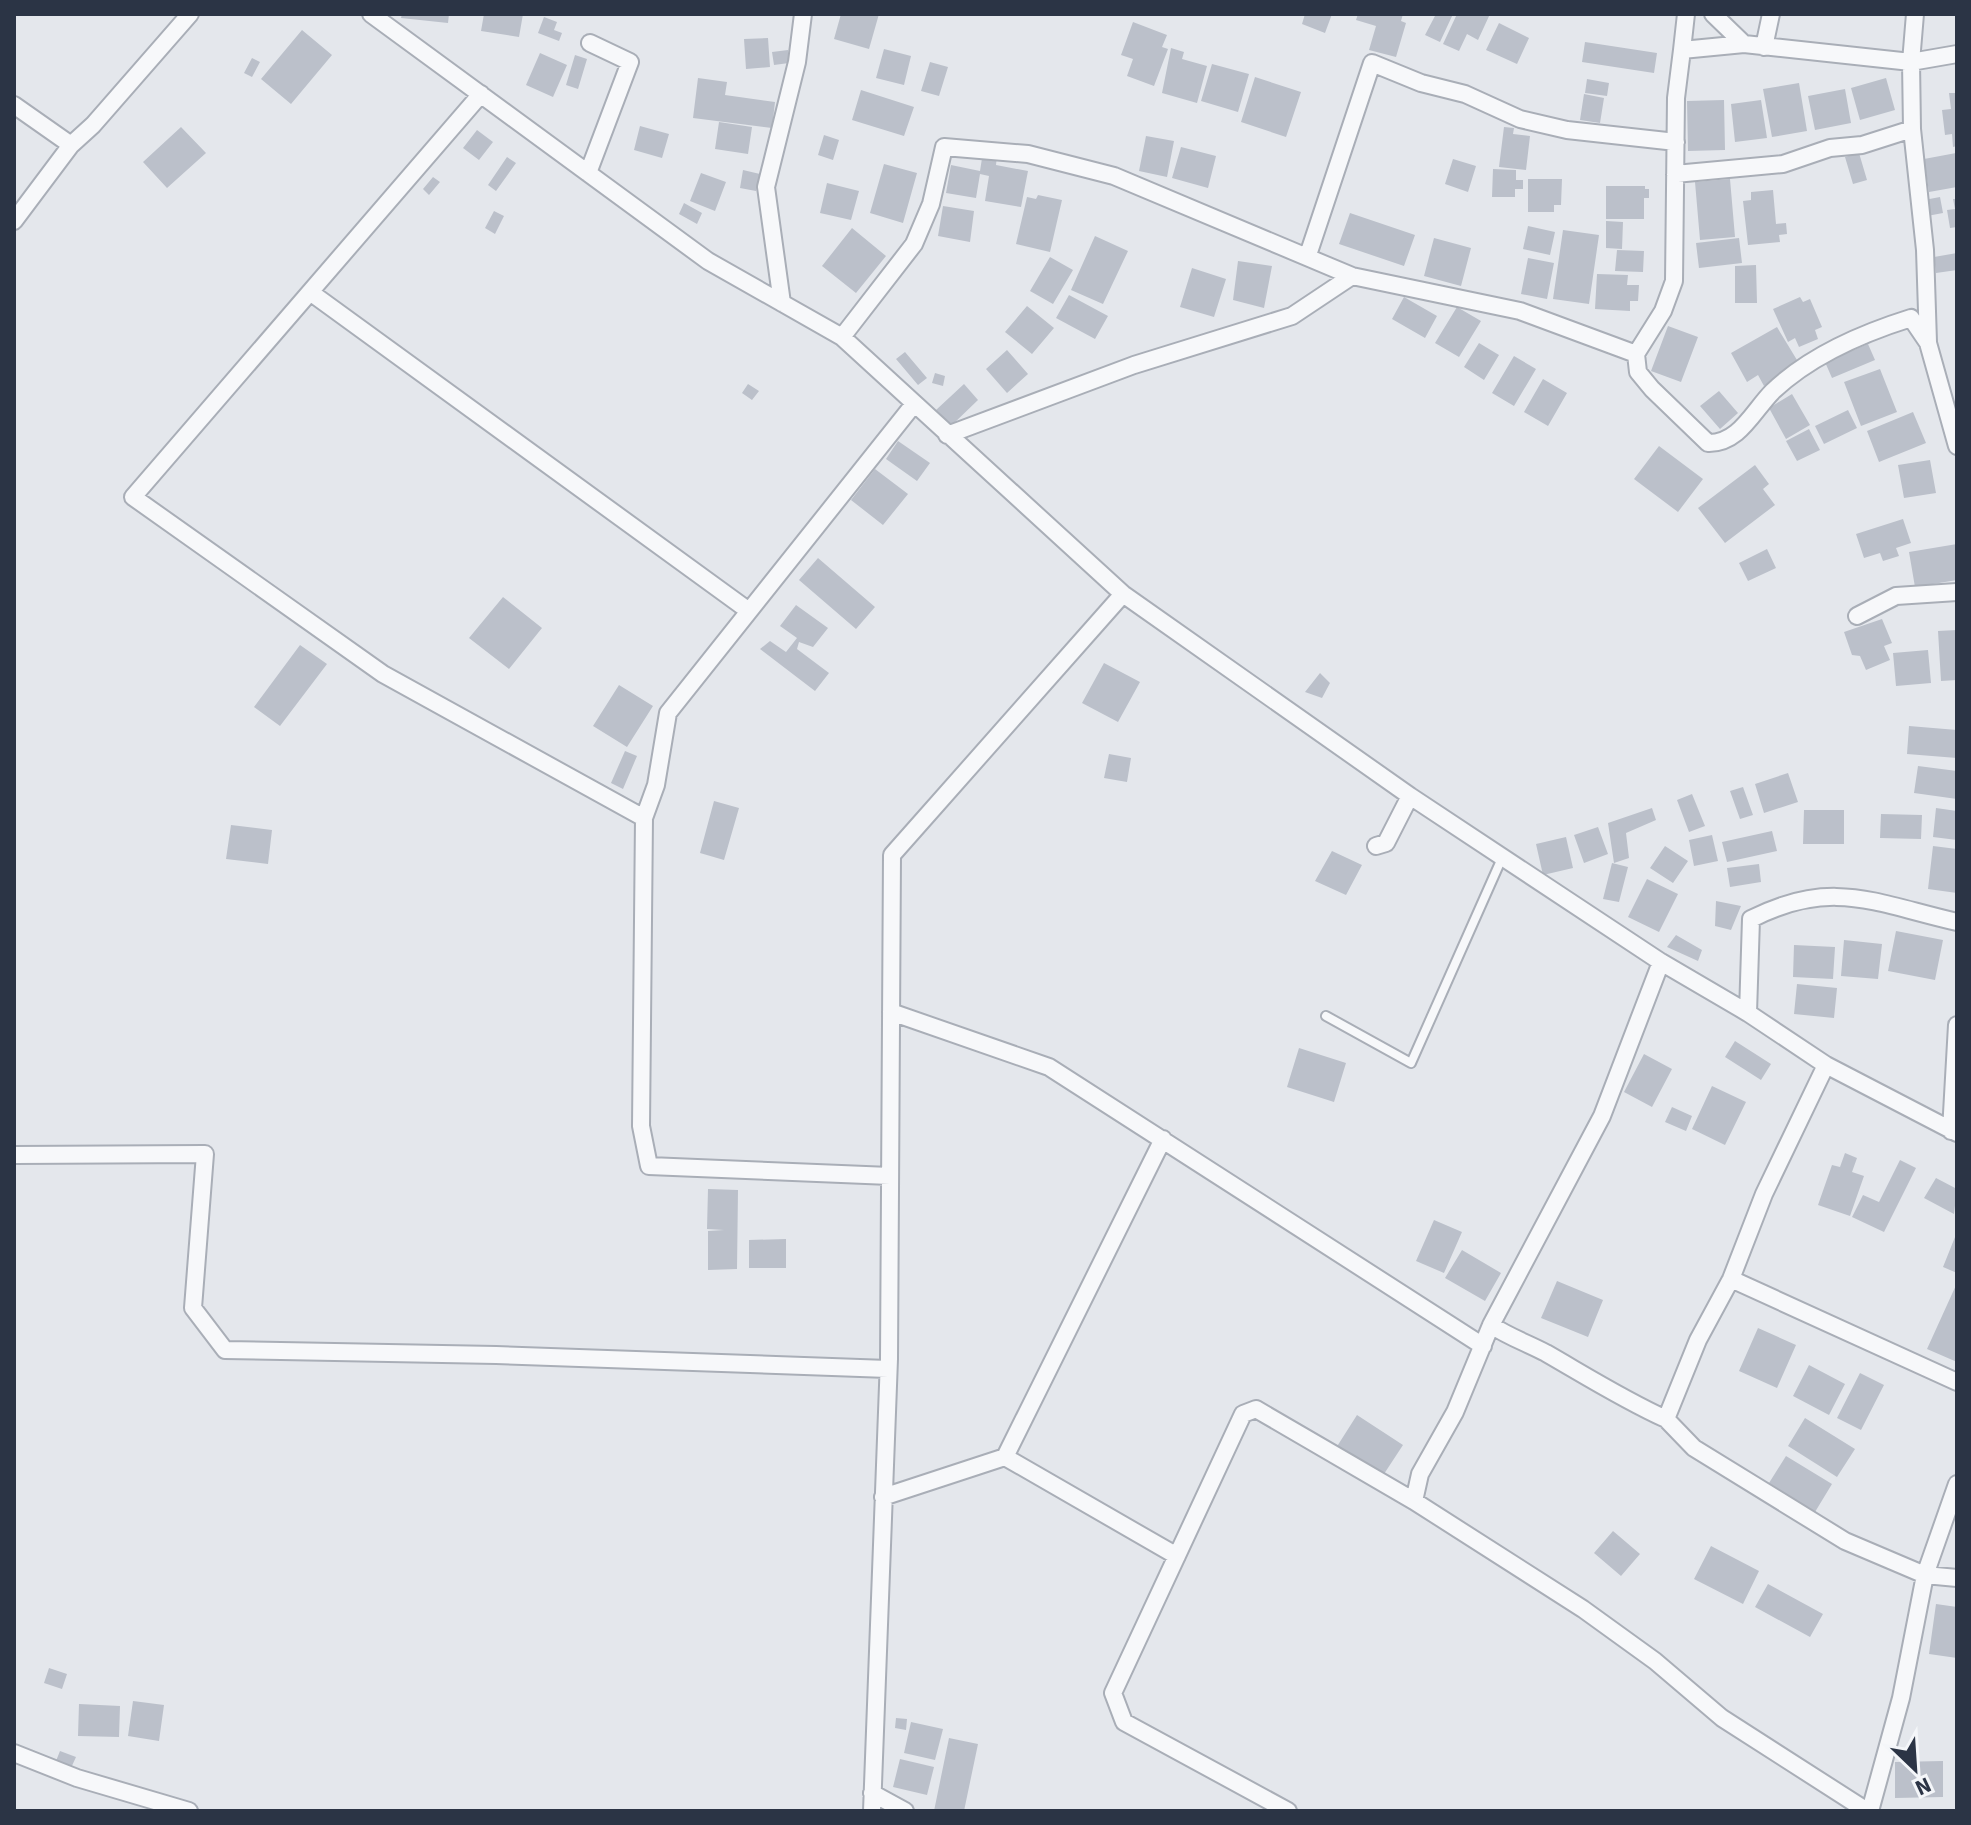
<svg xmlns="http://www.w3.org/2000/svg" width="1971" height="1825" viewBox="0 0 1971 1825" font-family="'Source Sans 3',sans-serif">
  <style>
    .building { fill: #bbc0ca }
    .lines { fill: none; stroke-linecap: round; stroke-linejoin: round }
    .service-casing { stroke: #a9aeb7; stroke-width: 12 }
    .minor-casing { stroke: #a9aeb7; stroke-width: 20 }
    .service { stroke: #f7f8fa; stroke-width: 8 }
    .minor { stroke: #f7f8fa; stroke-width: 16 }
  </style>
  <rect width="100%" height="100%" fill="#e4e7ec"/>
  <path class="building" d="M402,14H449L448,23L401,18Z
    M484,14H523L519,37L481,31Z
    M841,14H879L869,49L834,39Z
    M1305,14H1332L1325,33L1302,24Z
    M1358,14H1403L1401,21L1406,23L1396,57L1369,50L1376,26L1356,20Z
    M1436,14H1453L1440,42L1425,35Z
    M1457,14H1490L1478,40L1467,34L1459,51L1443,44Z
    M544,17L557,22L554,30L562,33L559,41L538,33Z
    M1133,22L1167,35L1162,47L1168,49L1154,86L1127,76L1133,59L1121,55Z
    M1499,23L1529,38L1517,64L1486,50Z
    M302,30L332,55L291,104L261,79Z
    M768,38L770,67L746,69L744,39Z
    M1585,42L1657,53L1654,73L1582,62Z
    M1171,48L1184,52L1182,59L1207,66L1197,103L1162,93Z
    M884,49L911,56L904,85L876,78Z
    M788,50L789,63L774,65L772,52Z
    M540,53L567,65L553,97L526,85Z
    M575,55L587,59L578,89L566,85Z
    M252,58L260,62L252,77L244,73Z
    M930,62L948,67L939,96L921,91Z
    M1212,64L1249,74L1238,112L1201,101Z
    M1255,77L1301,92L1286,137L1241,122Z
    M698,78L727,82L725,95L775,102L772,128L693,118Z
    M1886,78L1895,110L1860,120L1851,88Z
    M1587,79L1609,83L1607,96L1585,93Z
    M1799,83L1807,131L1772,137L1763,89Z
    M1845,89L1851,123L1815,130L1808,96Z
    M861,90L914,107L904,136L852,120Z
    M1949,93H1957V146L1953,147L1952,134L1945,135L1942,110L1951,109Z
    M1584,94L1604,98L1600,123L1580,120Z
    M1724,100L1725,150L1688,151L1687,101Z
    M1761,100L1767,138L1735,142L1731,104Z
    M719,122L752,127L748,154L715,149Z
    M640,126L669,134L662,158L634,150Z
    M181,127L206,153L167,188L143,162Z
    M1504,127L1514,128L1513,134L1530,136L1526,170L1499,167Z
    M477,130L493,142L479,160L463,148Z
    M824,135L839,140L833,160L818,155Z
    M1146,136L1174,141L1167,177L1139,171Z
    M1181,147L1216,156L1208,188L1172,178Z
    M983,152L997,155L996,165L1028,171L1021,207L985,201L989,176L980,174L976,198L946,193L951,165L980,171Z
    M1859,153L1867,180L1853,184L1845,157Z
    M1956,153L1957,187L1929,192L1924,159Z
    M507,157L516,163L496,191L488,185Z
    M1453,159L1476,166L1468,192L1445,184Z
    M884,164L917,173L903,223L870,213Z
    M1493,169L1516,170V180H1523V189H1515V197H1492Z
    M743,170L760,174L756,191L740,188Z
    M701,173L726,182L715,211L690,201Z
    M433,177L440,182L429,195L423,189Z
    M1528,179H1562L1561,205H1554V212H1528Z
    M1730,179L1735,237L1700,240L1695,182Z
    M827,183L859,191L851,220L820,213Z
    M1606,186H1645V189H1649V198H1644V219H1606Z
    M1773,190L1776,224L1786,223L1787,234L1779,235L1780,242L1748,245L1743,201L1751,200V192Z
    M1038,195L1062,200L1050,252L1016,244L1027,197L1036,199Z
    M1940,197L1943,213L1927,216L1924,200Z
    M1953,199H1957V227L1950,228L1947,210L1955,209Z
    M684,203L702,213L697,224L679,214Z
    M943,206L974,211L970,242L938,236Z
    M494,211L504,216L495,234L485,228Z
    M1350,213L1415,235L1404,266L1339,244Z
    M1606,221L1623,222L1622,249L1606,248Z
    M1528,226L1555,232L1550,255L1523,249Z
    M852,228L886,256L856,293L822,266Z
    M1563,230L1599,235L1589,304L1553,299Z
    M1095,236L1128,251L1103,304L1071,290Z
    M1434,238L1471,248L1461,286L1424,276Z
    M1739,238L1742,263L1699,268L1696,243Z
    M1617,250L1644,251L1643,272L1615,271Z
    M1957,253V270L1936,273L1934,257Z
    M1050,257L1073,270L1053,304L1030,291Z
    M1528,258L1554,263L1547,299L1521,294Z
    M1238,261L1272,266L1264,308L1233,300Z
    M1756,265L1757,303H1735V266Z
    M1192,268L1226,279L1214,317L1180,307Z
    M1597,274L1628,275L1627,285H1639L1638,301H1630V311L1595,309Z
    M1069,295L1108,316L1095,339L1056,318Z
    M1404,297L1437,316L1425,338L1392,319Z
    M1800,297L1803,302L1810,299L1822,327L1815,330L1818,339L1799,347L1795,338L1788,342L1773,309Z
    M1027,306L1054,328L1032,354L1005,332Z
    M1457,307L1481,321L1459,357L1435,343Z
    M1668,326L1698,337L1681,382L1651,371Z
    M1777,327L1800,365L1764,386L1758,375L1747,382L1731,353Z
    M1479,343L1499,355L1484,380L1464,367Z
    M1868,344L1875,360L1832,378L1825,362Z
    M1007,350L1028,374L1007,393L986,369Z
    M905,352L927,378L918,385L896,359Z
    M1514,356L1536,369L1514,406L1492,393Z
    M1880,369L1897,412L1861,426L1844,382Z
    M935,373L945,376L943,386L932,383Z
    M1543,379L1567,393L1548,426L1524,412Z
    M748,384L759,391L752,400L742,393Z
    M964,384L978,400L951,426L936,410Z
    M1719,391L1738,413L1720,429L1700,406Z
    M1792,394L1810,425L1786,439L1769,408Z
    M1848,410L1857,428L1824,444L1815,426Z
    M1913,412L1926,443L1879,462L1867,431Z
    M1809,429L1820,450L1797,461L1786,441Z
    M898,441L930,463L917,481L886,459Z
    M1659,446L1703,479L1678,512L1634,479Z
    M1930,460L1936,493L1904,498L1898,465Z
    M1755,465L1769,484L1763,489L1775,505L1725,543L1698,508Z
    M875,469L908,494L883,525L851,500Z
    M1903,519L1911,543L1896,548L1899,556L1883,561L1880,553L1864,558L1856,534Z
    M1957,544V580L1915,587L1909,552Z
    M1767,549L1776,568L1748,581L1739,563Z
    M818,558L875,607L856,629L799,580Z
    M503,597L542,628L509,669L469,638Z
    M796,605L828,628L813,647L799,642L797,649L829,673L815,691L760,649L770,641L786,652L797,638L780,626Z
    M1882,619L1892,643L1884,646L1890,660L1866,670L1860,656L1852,655L1844,632Z
    M1957,630V680L1941,681L1938,631Z
    M300,645L327,664L280,726L254,707Z
    M1928,650L1931,683L1896,686L1893,653Z
    M1104,663L1140,682L1118,722L1082,703Z
    M1320,673L1330,683L1322,698L1305,692Z
    M619,685L653,706L627,747L593,726Z
    M1909,726L1957,730V758L1907,754Z
    M625,751L637,756L623,789L611,783Z
    M1109,754L1131,758L1127,782L1104,778Z
    M1918,766L1957,771V799L1914,793Z
    M1788,773L1798,802L1764,813L1755,784Z
    M1743,787L1753,815L1740,819L1730,791Z
    M1692,794L1705,826L1689,832L1677,800Z
    M714,801L739,808L724,860L700,853Z
    M1652,808L1656,820L1626,833L1629,858L1614,863L1608,823Z
    M1936,808L1957,811V840L1933,837Z
    M1804,810H1844V844H1803Z
    M1881,814L1922,815L1921,839L1880,838Z
    M231,825L272,830L268,864L226,859Z
    M1598,827L1608,854L1584,863L1574,835Z
    M1772,831L1777,851L1727,862L1722,842Z
    M1712,835L1718,861L1694,866L1689,840Z
    M1566,837L1573,868L1543,875L1536,844Z
    M1665,846L1688,861L1673,883L1650,868Z
    M1933,846L1957,849V893L1928,889Z
    M1332,851L1362,865L1346,895L1315,881Z
    M1612,863L1628,867L1619,902L1603,899Z
    M1759,864L1761,882L1730,887L1727,868Z
    M1647,879L1678,894L1659,932L1628,917Z
    M1716,901L1741,906L1731,930L1715,926Z
    M1896,931L1943,940L1935,980L1888,971Z
    M1676,935L1702,950L1698,961L1667,947Z
    M1844,940L1882,944L1878,979L1841,976Z
    M1794,945L1835,947L1833,979L1793,977Z
    M1797,984L1837,988L1834,1018L1794,1014Z
    M1735,1041L1771,1064L1761,1080L1725,1057Z
    M1299,1048L1346,1063L1334,1102L1287,1087Z
    M1644,1054L1672,1069L1652,1107L1624,1092Z
    M1712,1086L1746,1102L1725,1145L1692,1129Z
    M1672,1107L1692,1116L1686,1131L1665,1122Z
    M1845,1153L1857,1158L1852,1172L1864,1176L1850,1216L1818,1205L1832,1165L1840,1167Z
    M1900,1160L1916,1168L1884,1232L1852,1217L1863,1195L1879,1202Z
    M1936,1178L1957,1189L1954,1214L1924,1198Z
    M708,1189L738,1190L737,1269L708,1270V1231L724,1230L707,1229Z
    M1434,1220L1462,1232L1444,1273L1416,1261Z
    M1957,1232V1273L1943,1267Z
    M786,1239V1268H749V1240Z
    M1462,1250L1501,1273L1485,1301L1445,1278Z
    M1557,1281L1603,1300L1588,1337L1541,1318Z
    M1957,1283V1362L1927,1349Z
    M1758,1328L1796,1345L1777,1388L1739,1371Z
    M1809,1365L1845,1384L1829,1415L1793,1396Z
    M1860,1373L1884,1385L1861,1430L1837,1418Z
    M1357,1415L1403,1445L1382,1477L1336,1448Z
    M1805,1418L1855,1449L1837,1477L1788,1446Z
    M1786,1456L1832,1484L1815,1512L1769,1483Z
    M1613,1531L1640,1554L1621,1576L1594,1553Z
    M1711,1546L1759,1571L1743,1604L1694,1579Z
    M1768,1584L1823,1614L1810,1637L1755,1607Z
    M1936,1604L1957,1607V1658L1929,1654Z
    M49,1668L67,1674L62,1689L44,1683Z
    M133,1701L164,1705L159,1741L128,1736Z
    M79,1704L120,1706L119,1737L78,1736Z
    M896,1718L907,1719L906,1730L895,1728Z
    M911,1722L943,1729L935,1760L904,1753Z
    M949,1738L978,1744L964,1811H934Z
    M60,1751L76,1757L71,1768L56,1761Z
    M900,1759L934,1767L927,1795L893,1787Z
    M1943,1761V1797L1895,1798V1762Z"/>
  <g class="lines">
    <g class="service-casing">
      <path id="service" d="M1326,1016L1411,1063L1502,858"/>
    </g>
    <g class="minor-casing">
      <path id="minor" d="M371,14L708,261L842,337L1123,594L1410,796L1661,962L1748,1013L1826,1065L1957,1133
        M1713,14L1744,44
        M1915,14L1911,62L1744,44L1682,50L1676,98L1674,281L1663,311L1636,354L1638,372L1652,389L1708,443C1739,444 1753,411 1773,391C1811,355 1863,333 1911,318L1928,343L1957,446
        M1764,47L1771,14
        M1682,50L1686,14
        M481,94L133,497L383,674L644,818
        M14,105L71,145L93,125L190,14
        M1912,129L1925,250L1928,342
        M588,173L630,62L590,43
        M1675,174L1783,164L1830,148L1862,145L1912,129L1911,62L1957,54
        M14,221L71,145
        M1308,255L1372,63L1421,83L1465,94L1520,119L1567,130L1676,142
        M310,292L749,611
        M782,303L766,187L797,62L803,14
        M842,337L914,244L931,204L944,147L1028,154L1114,176L1352,276L1520,311L1636,354
        M947,435L1134,365L1292,316L1352,276
        M1857,616L1896,596L1957,592
        M1376,846L1386,843L1410,796
        M1661,962L1602,1116L1491,1325L1455,1412L1420,1474L1414,1501L1583,1609L1655,1661L1722,1718L1867,1811
        M891,1012L1049,1067L1483,1346
        M1748,1013L1751,919C1832,878 1874,903 1957,922
        M1826,1065L1764,1194L1731,1279L1698,1340L1666,1419L1694,1448L1845,1541L1925,1575L1957,1578
        M1951,1131L1957,1025
        M1163,1139L1005,1457L1177,1556
        M14,1155L205,1154L193,1308L225,1350L496,1355L888,1369
        M890,1176L649,1166L641,1126L644,818L656,785L668,713L914,404
        M1731,1279L1957,1382
        M1491,1325C1509,1337 1527,1343 1546,1353C1586,1376 1624,1400 1666,1419
        M883,1497L1005,1457
        M14,1753L77,1778L189,1811
        M872,1793L905,1811
        M872,1811L889,1359L892,855L1123,594
        M1288,1811L1124,1722L1113,1693L1243,1414L1256,1409L1414,1501
        M1870,1811L1901,1698L1925,1575L1957,1484"/>
    </g>
    <use href="#service" class="service"/>
    <use href="#minor" class="minor"/>
  </g>
  <rect width="1971" height="1825" fill="none" stroke="#2b3445" stroke-width="32"/>
  <g transform="translate(1915 1769) rotate(155)" stroke="#f4f6f9" stroke-width="6" paint-order="stroke">
  <path d="M0-6L14 30L0 20L-14 30Z" fill="#2b3445"/>
  <text y="-12" font-size="22" font-weight="bold" text-anchor="middle" fill="#2b3445">N</text>
  </g>
</svg>
